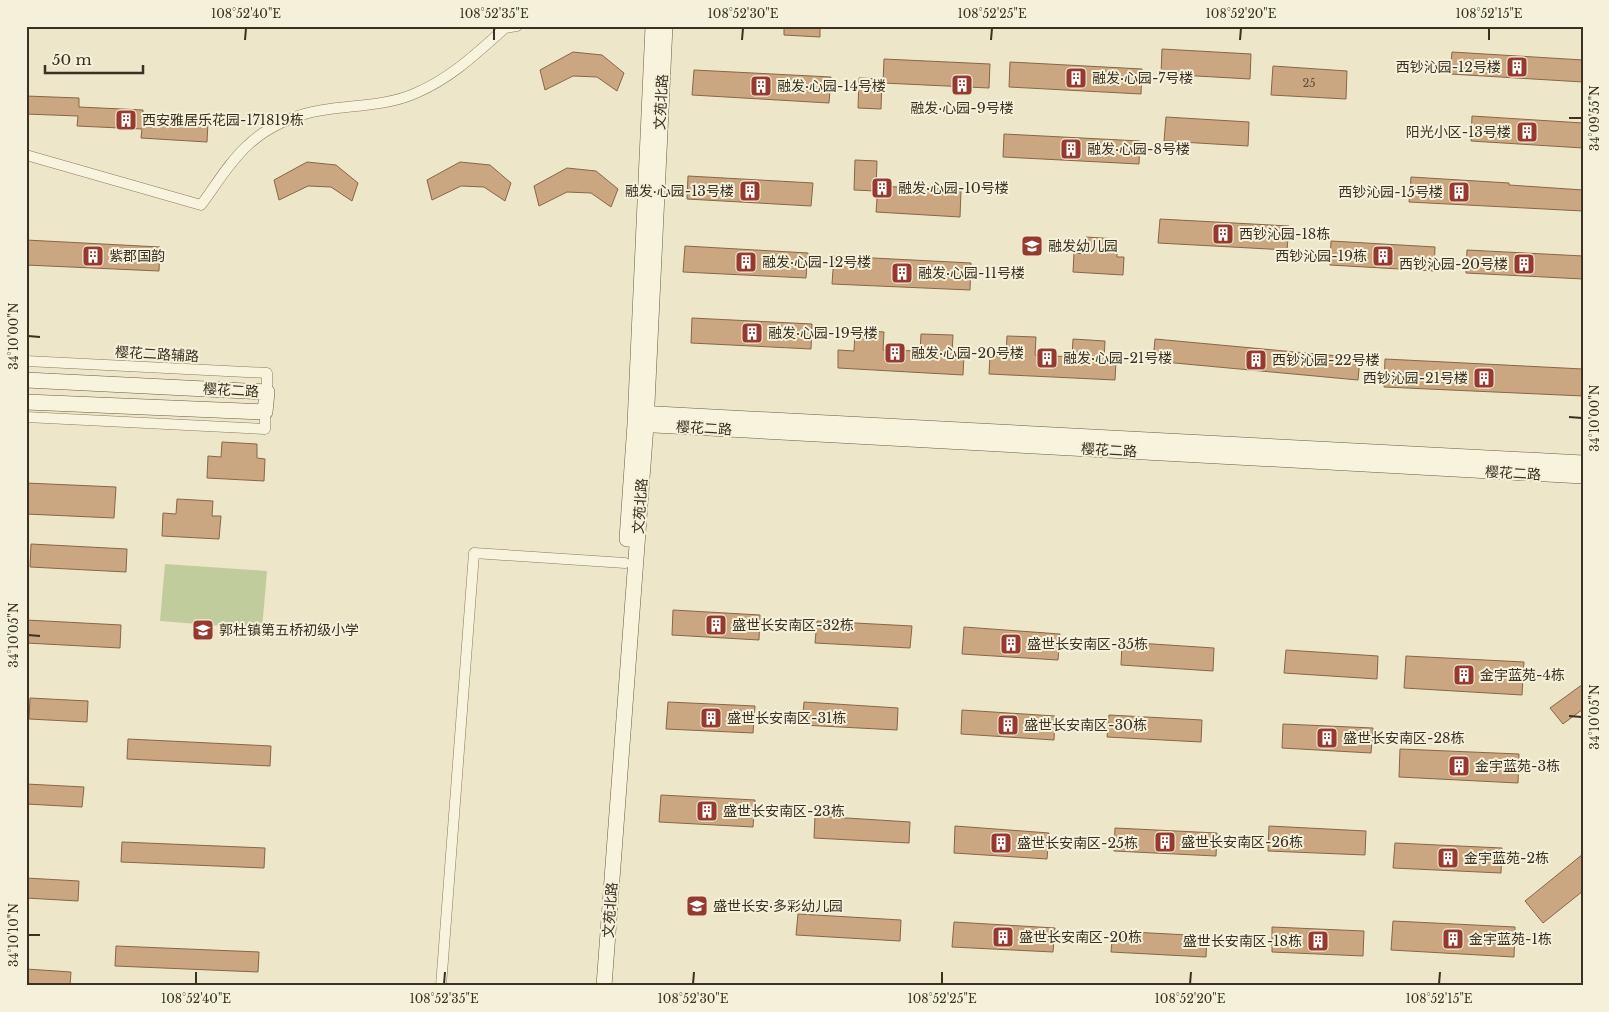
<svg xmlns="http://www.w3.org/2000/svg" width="1609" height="1012" viewBox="0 0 1609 1012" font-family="'Libre Baskerville','Noto Sans SC',serif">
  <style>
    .green { fill: #c1cc9d }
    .building { fill: #caa781; stroke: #886645 }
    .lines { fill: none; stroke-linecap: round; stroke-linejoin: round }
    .street-casing { stroke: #897a5e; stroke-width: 11 }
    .secondary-casing { stroke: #6b5b41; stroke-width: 16 }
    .street { stroke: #f8f3dd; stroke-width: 10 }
    .secondary { stroke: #f8f3dd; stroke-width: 15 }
    .ticks { fill: none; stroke: #3b3021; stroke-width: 2 }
    .labels { text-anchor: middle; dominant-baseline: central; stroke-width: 4; stroke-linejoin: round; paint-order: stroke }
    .number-label { font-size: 11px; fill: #5f4e39 }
    .poi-label { font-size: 14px; fill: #3b3021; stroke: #f5f0d9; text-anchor: start }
    .street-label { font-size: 14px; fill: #3b3021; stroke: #f5f0d9 }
    .neatline { fill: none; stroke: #3b3021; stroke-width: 2 }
    .ticks-label { font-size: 12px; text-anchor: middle; fill: #3b3021 }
  </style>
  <rect width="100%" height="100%" fill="#ede6c9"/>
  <path class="green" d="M165,564L267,571L262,629L160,621Z"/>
  <path class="building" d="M784,26H820V37L784,35Z
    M1162,49L1251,54L1250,79L1161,74Z
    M573,52L602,55L624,73L617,91L597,77L573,76L545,90L540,70Z
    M1452,52L1583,60V82L1450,74Z
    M884,59L990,64L989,88L883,83Z
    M1010,62L1142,69L1141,94L1009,87Z
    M1273,66L1347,71L1346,99L1271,95Z
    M694,70L831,77L829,103L692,95Z
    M859,78L882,79L881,109L858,108Z
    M26,96L79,98V107L143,110V118L208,122L207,142L141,138L142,129L77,126L78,116L26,114Z
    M1472,116L1583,123V148L1471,141Z
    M1166,117L1249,122L1248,146L1164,141Z
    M1004,134L1140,141L1139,164L1003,157Z
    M855,160L877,161L876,191L854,190Z
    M307,162L336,165L358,183L352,201L331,187L308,186L279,200L274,180Z
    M460,162L490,165L511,183L505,201L484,187L461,186L432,200L427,180Z
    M567,168L596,171L618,189L611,207L591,193L567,192L539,206L534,186Z
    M688,176L813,183L811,206L687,199Z
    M1411,177L1509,183V185L1583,190V211L1409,202Z
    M878,186L961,190L960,217L876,212Z
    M1160,219L1289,226L1287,250L1158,243Z
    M1086,237L1117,239V257H1124L1123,275L1073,272L1074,253L1085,254Z
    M26,240L160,247L159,271L26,265Z
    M1331,241L1435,247L1434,271L1330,265Z
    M685,246L808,253L806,278L683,272Z
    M1467,250L1583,256V279L1466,273Z
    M834,256L971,263L970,290L832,284Z
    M692,318L812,324L811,349L691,343Z
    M855,330L884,332L883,350L920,351L921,334L953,335L952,354L964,355L963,375L838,368V350L854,351Z
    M1007,336L1036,337L1035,355L1072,357L1073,339L1105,341L1104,360L1116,361L1115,380L989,374L990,356H1006Z
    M1155,339L1360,358L1358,380L1153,361Z
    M1385,359L1583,369V396L1384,387Z
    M222,442L257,444V458L265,459L264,481L207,478L208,456L221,457Z
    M26,483L116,487L114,518L26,514Z
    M177,499L213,501L212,516H221L219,539L162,536L163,513L176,514Z
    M31,544L127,549L126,572L30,567Z
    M673,610L760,615L759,640L672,635Z
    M26,620L121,625L120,648L26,643Z
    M817,621L912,626L910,648L815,643Z
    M964,627L1060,634L1058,660L962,654Z
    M1122,642L1214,648L1213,671L1121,665Z
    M1286,650L1378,656L1377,679L1284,673Z
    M1406,656L1524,662L1522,695L1404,688Z
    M1583,684V709L1563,724L1550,708Z
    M30,698L88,701L87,722L29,719Z
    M668,702L755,706L753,733L666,729Z
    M804,702L898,708L897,730L802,725Z
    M962,710L1055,716L1054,740L961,734Z
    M1109,715L1202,720L1201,742L1107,737Z
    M1283,724L1373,728L1371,753L1282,748Z
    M128,739L271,746L270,766L127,759Z
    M1400,749L1519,754L1518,783L1399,777Z
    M26,784L84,787L82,807L26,804Z
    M661,795L755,800L753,827L659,822Z
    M815,816L910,822L909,843L814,838Z
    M955,826L1049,833L1047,859L954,853Z
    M1269,826L1366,831L1365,855L1268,851Z
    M1115,828L1217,833L1216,856L1114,851Z
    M122,842L265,848L264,868L121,862Z
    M1395,843L1502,848L1501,873L1393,868Z
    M1583,854V891L1543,923L1525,901Z
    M26,878L79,881L78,901L26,898Z
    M798,914L901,920L900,941L796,935Z
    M1393,921L1515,927L1514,957L1391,950Z
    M954,922L1055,928L1053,952L952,947Z
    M1272,927L1364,931L1363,956L1272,952Z
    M1113,931L1207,936L1206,957L1111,952Z
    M116,946L259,952L258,972L115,966Z
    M26,969L71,972L70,986H26Z"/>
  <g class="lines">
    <g class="street-casing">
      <path id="street" d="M505,26V28L517,26
        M26,155L201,205C216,185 230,161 248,145C268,126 296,114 323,110C354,105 387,106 416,93C451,78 477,53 505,28
        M26,361L267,373V392
        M26,417L265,429V412
        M441,986L474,553L625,563"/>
    </g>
    <g class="secondary-casing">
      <path id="secondary" d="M26,380L267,392L265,412L26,402
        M638,413L1583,463
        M636,424L1583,476
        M627,539L635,424L653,26
        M604,986L646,425L665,26"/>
    </g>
    <use href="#street" class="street"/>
    <use href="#secondary" class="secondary"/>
  </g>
  <path class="ticks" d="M245,40L246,28M494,40V28M742,40L743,28M991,40L992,28M1240,40L1241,28M1489,40V28M1569,118H1582M28,336L40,337M1569,417L1582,418M28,635L40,636M1569,716L1582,717M28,935H40M196,984V972M444,984L445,972M693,984L694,972M942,984V972M1190,984L1191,972M1439,984L1440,972"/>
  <defs>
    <g id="building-square" transform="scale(1.125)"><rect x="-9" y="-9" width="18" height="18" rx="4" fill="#963a30" stroke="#f5f0d9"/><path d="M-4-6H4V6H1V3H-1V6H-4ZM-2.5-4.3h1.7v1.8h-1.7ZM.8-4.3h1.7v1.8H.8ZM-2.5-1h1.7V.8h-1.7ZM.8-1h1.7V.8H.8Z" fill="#fff"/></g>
    <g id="school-square" transform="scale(1.125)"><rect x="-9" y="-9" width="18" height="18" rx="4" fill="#963a30" stroke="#f5f0d9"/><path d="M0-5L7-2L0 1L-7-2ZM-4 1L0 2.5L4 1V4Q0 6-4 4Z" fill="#fff"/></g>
  </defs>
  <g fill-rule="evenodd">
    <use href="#building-square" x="1517" y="67"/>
    <use href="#building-square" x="1076" y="78"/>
    <use href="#building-square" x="962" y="85"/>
    <use href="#building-square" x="761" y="86"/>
    <use href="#building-square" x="126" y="120"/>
    <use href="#building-square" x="1527" y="132"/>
    <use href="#building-square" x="1071" y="149"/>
    <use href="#building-square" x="882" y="188"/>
    <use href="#building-square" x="750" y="191"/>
    <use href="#building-square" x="1459" y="192"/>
    <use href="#building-square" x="1223" y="234"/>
    <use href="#school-square" x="1032" y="246"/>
    <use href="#building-square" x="93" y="256"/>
    <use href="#building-square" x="1383" y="256"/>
    <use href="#building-square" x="746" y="262"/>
    <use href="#building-square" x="1524" y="264"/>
    <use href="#building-square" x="902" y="273"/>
    <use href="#building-square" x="752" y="333"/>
    <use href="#building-square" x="895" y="353"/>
    <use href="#building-square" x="1047" y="358"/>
    <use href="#building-square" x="1256" y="360"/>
    <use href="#building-square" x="1484" y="378"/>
    <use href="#building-square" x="716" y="625"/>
    <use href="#school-square" x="203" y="630"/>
    <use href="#building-square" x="1011" y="644"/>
    <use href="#building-square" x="1464" y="675"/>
    <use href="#building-square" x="711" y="718"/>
    <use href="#building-square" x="1008" y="725"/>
    <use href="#building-square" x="1327" y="738"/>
    <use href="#building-square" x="1459" y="766"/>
    <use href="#building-square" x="707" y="811"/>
    <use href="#building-square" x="1165" y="842"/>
    <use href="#building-square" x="1001" y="843"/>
    <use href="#building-square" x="1448" y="858"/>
    <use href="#school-square" x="697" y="906"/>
    <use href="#building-square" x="1003" y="937"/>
    <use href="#building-square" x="1453" y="939"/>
    <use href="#building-square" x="1318" y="941"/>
  </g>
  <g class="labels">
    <g class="number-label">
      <text x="1309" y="83">25</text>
    </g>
    <g class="poi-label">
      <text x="1501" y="67" text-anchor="end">西钞沁园-12号楼</text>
      <text x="1092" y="78">融发·心园-7号楼</text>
      <text x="777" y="86">融发·心园-14号楼</text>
      <text x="962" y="108" text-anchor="middle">融发·心园-9号楼</text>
      <text x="142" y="120">西安雅居乐花园-171819栋</text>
      <text x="1511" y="132" text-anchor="end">阳光小区-13号楼</text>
      <text x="1087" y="149">融发·心园-8号楼</text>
      <text x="898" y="188">融发·心园-10号楼</text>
      <text x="734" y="191" text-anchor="end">融发·心园-13号楼</text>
      <text x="1443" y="192" text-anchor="end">西钞沁园-15号楼</text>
      <text x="1239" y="234">西钞沁园-18栋</text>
      <text x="1048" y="246">融发幼儿园</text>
      <text x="109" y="256">紫郡国韵</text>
      <text x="1367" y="256" text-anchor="end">西钞沁园-19栋</text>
      <text x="762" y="262">融发·心园-12号楼</text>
      <text x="1508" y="264" text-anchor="end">西钞沁园-20号楼</text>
      <text x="918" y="273">融发·心园-11号楼</text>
      <text x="768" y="333">融发·心园-19号楼</text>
      <text x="911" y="353">融发·心园-20号楼</text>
      <text x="1063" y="358">融发·心园-21号楼</text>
      <text x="1272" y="360">西钞沁园-22号楼</text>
      <text x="1468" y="378" text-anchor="end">西钞沁园-21号楼</text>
      <text x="732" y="625">盛世长安南区-32栋</text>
      <text x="219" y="630">郭杜镇第五桥初级小学</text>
      <text x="1027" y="644">盛世长安南区-35栋</text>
      <text x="1480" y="675">金宇蓝苑-4栋</text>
      <text x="727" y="718">盛世长安南区-31栋</text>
      <text x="1024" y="725">盛世长安南区-30栋</text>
      <text x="1343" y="738">盛世长安南区-28栋</text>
      <text x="1475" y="766">金宇蓝苑-3栋</text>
      <text x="723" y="811">盛世长安南区-23栋</text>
      <text x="1181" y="842">盛世长安南区-26栋</text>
      <text x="1017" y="843">盛世长安南区-25栋</text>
      <text x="1464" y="858">金宇蓝苑-2栋</text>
      <text x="713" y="906">盛世长安·多彩幼儿园</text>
      <text x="1019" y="937">盛世长安南区-20栋</text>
      <text x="1469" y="939">金宇蓝苑-1栋</text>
      <text x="1302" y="941" text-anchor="end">盛世长安南区-18栋</text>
    </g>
    <g class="street-label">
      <text transform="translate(661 102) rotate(-87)">文苑北路</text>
      <text transform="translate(157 354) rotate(3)">樱花二路辅路</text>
      <text transform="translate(231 390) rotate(3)">樱花二路</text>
      <text transform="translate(704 428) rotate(3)">樱花二路</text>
      <text transform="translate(1109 450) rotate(3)">樱花二路</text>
      <text transform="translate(1513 473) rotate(3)">樱花二路</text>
      <text transform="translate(640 506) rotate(-86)">文苑北路</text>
      <text transform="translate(610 910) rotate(-86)">文苑北路</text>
    </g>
  </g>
  <rect width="1609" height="1012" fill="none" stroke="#f5f0d9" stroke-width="55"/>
  <path d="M45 65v8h98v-8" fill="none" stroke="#3b3021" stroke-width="2.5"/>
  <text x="52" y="65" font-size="15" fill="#3b3021" stroke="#f5f0d9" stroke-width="4" paint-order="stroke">50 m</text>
  <rect x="28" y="28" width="1554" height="956" class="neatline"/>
  <g class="ticks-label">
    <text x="246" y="18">108°52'40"E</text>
    <text x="494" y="18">108°52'35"E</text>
    <text x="743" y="18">108°52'30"E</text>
    <text x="992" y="18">108°52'25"E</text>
    <text x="1241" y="18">108°52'20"E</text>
    <text x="1489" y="18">108°52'15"E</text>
    <text transform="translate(1595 118) rotate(-90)" y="4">34°09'55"N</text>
    <text transform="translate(14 336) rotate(-90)" y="4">34°10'00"N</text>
    <text transform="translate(1595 418) rotate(-90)" y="4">34°10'00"N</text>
    <text transform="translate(14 635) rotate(-90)" y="4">34°10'05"N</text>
    <text transform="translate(1595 717) rotate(-90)" y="4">34°10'05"N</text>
    <text transform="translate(14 935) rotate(-90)" y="4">34°10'10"N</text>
    <text x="196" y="1003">108°52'40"E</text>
    <text x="444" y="1003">108°52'35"E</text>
    <text x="693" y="1003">108°52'30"E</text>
    <text x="942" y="1003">108°52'25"E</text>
    <text x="1190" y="1003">108°52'20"E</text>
    <text x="1439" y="1003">108°52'15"E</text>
  </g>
</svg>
